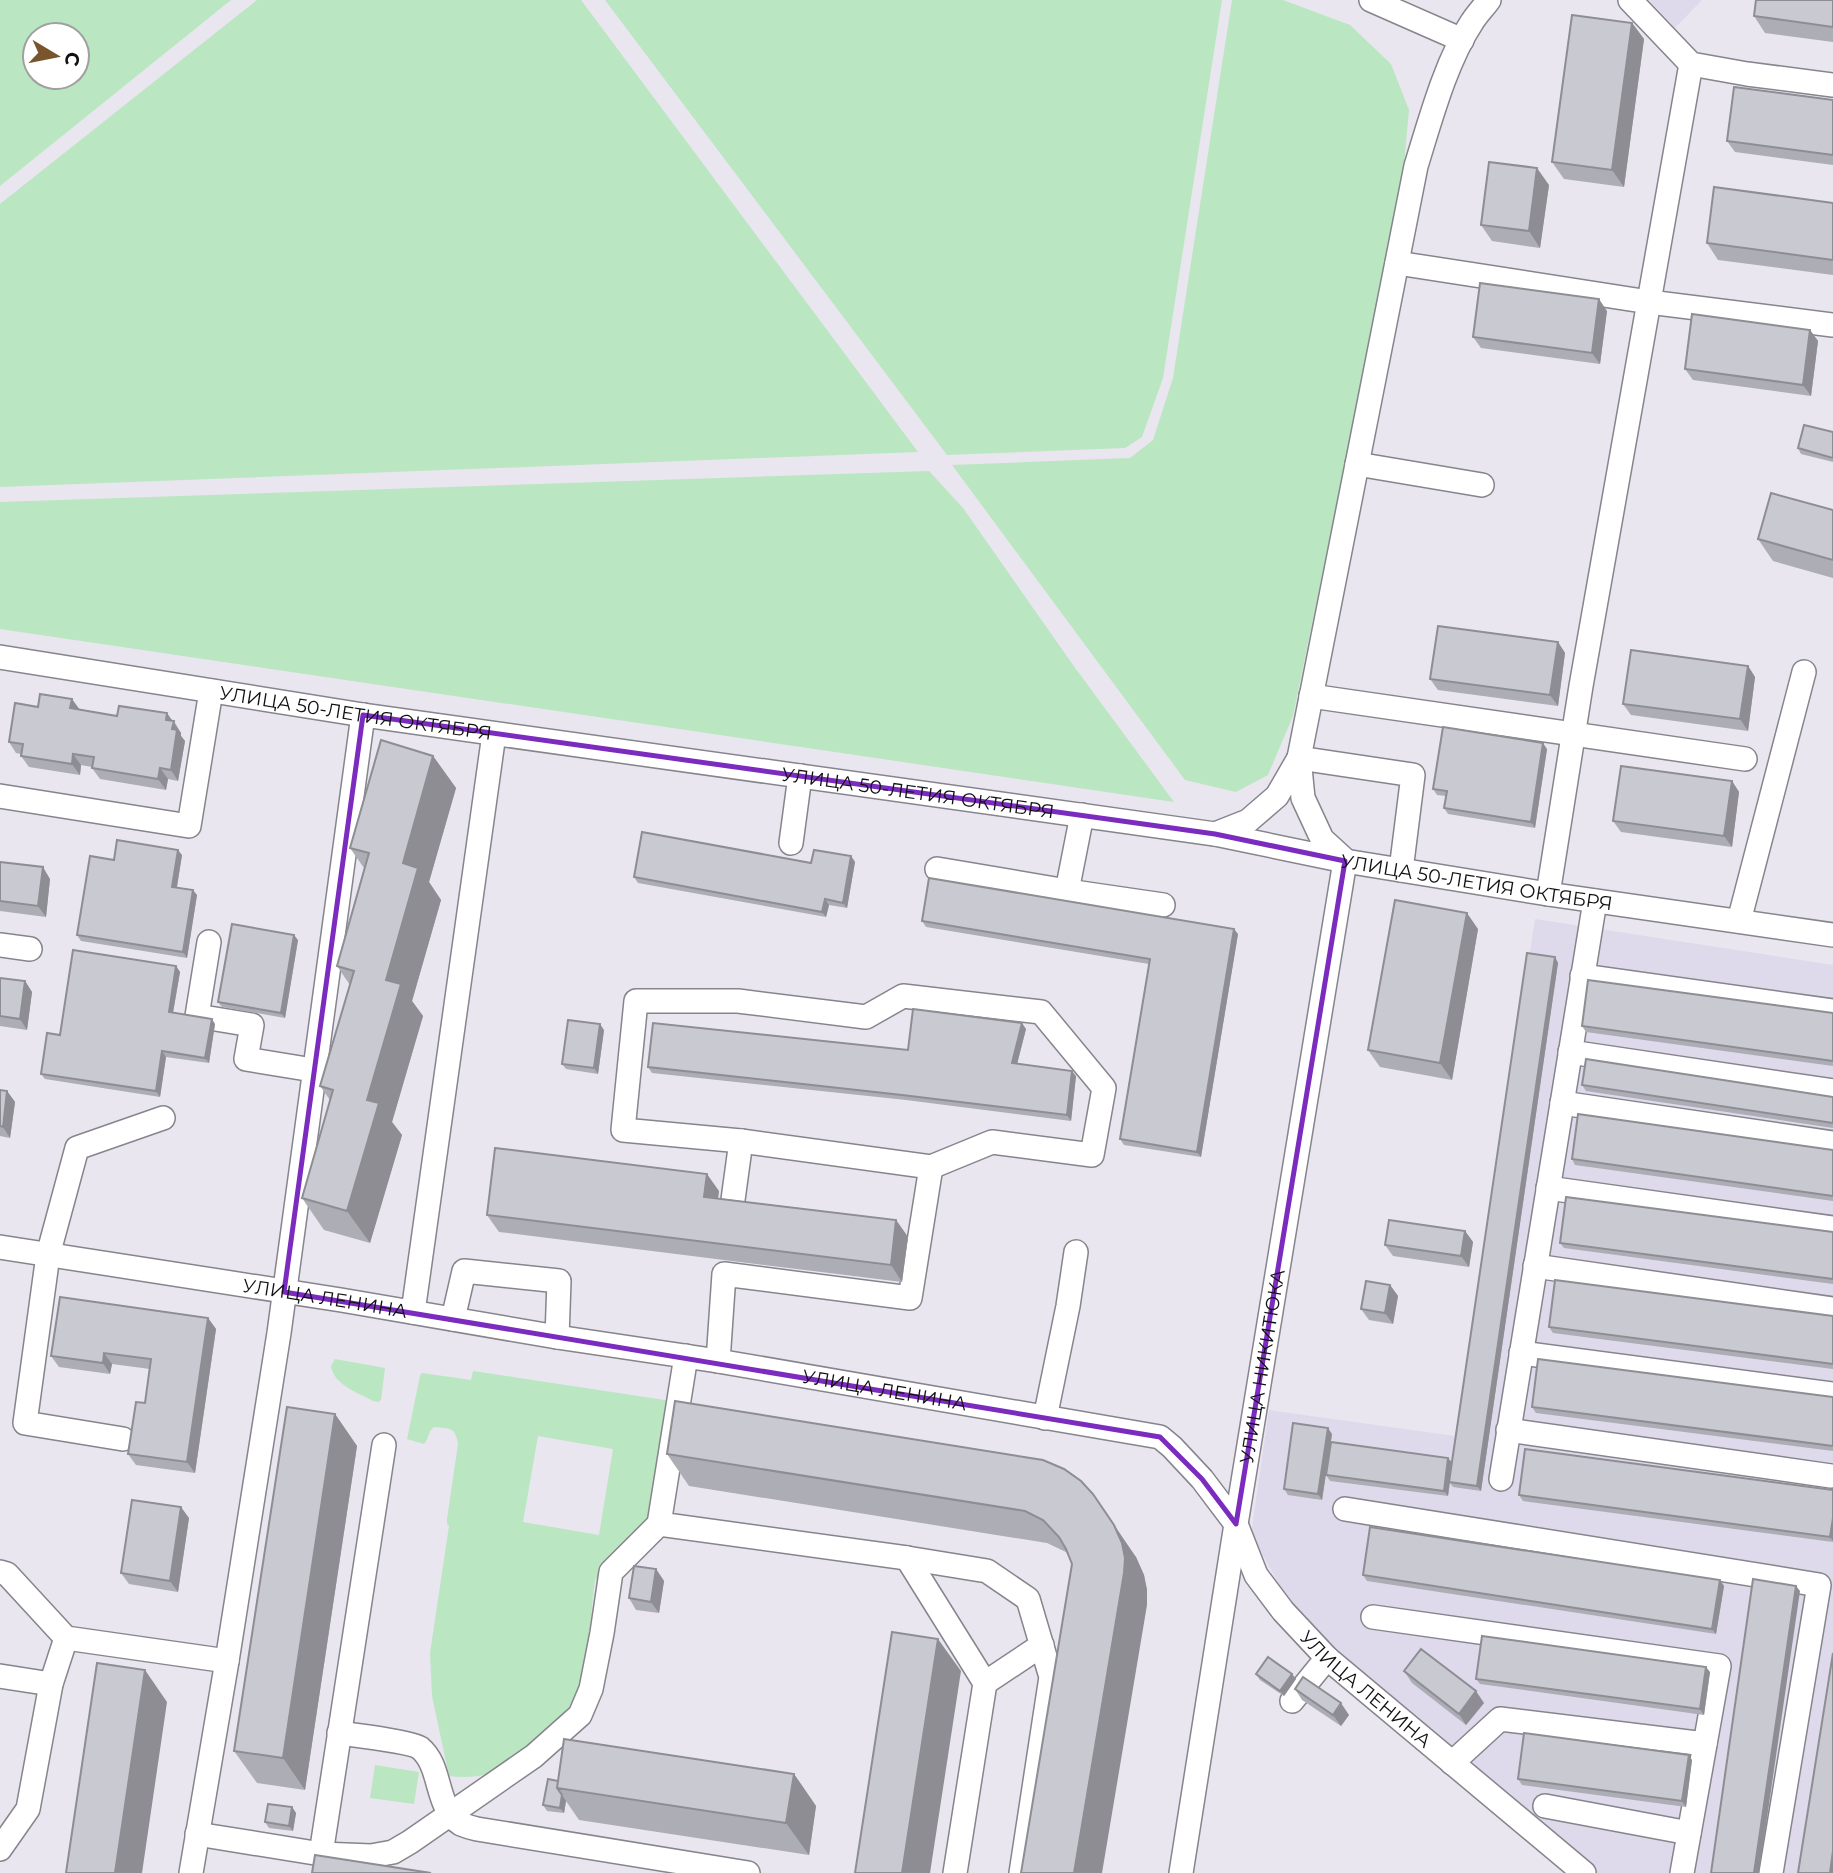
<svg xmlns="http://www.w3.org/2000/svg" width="1833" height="1873" viewBox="0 0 1833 1873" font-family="Montserrat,sans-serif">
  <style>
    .built { fill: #dfdaeb }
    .green { fill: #bae6c1; fill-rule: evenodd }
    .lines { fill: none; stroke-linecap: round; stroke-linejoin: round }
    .minor-casing { stroke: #86848c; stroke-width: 26 }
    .minor { stroke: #fff; stroke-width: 23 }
    .wall { fill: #adadb5 }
    .shaded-wall { fill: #8d8d93 }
    .building { fill: #c9c9d2; stroke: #8d8d93; stroke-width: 2 }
    .marked { fill: none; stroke: #7b2cbf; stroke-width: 5; stroke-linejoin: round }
    .labels { text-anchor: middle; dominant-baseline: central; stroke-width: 6; stroke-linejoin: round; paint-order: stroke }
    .street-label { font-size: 19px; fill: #111114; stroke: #fff }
  </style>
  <rect width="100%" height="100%" fill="#e9e6ef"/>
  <path class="built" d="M1649,0H1702L1675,28Z
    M1535,919L1833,965V1873H1590L1304,1629L1251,1534L1269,1410L1455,1436Z"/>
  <path class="green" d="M0,0H231L0,186ZM35,35H77V77H35Z
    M257,0H581L918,452L0,487V204Z
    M605,0H1222L1163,378L1142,437L1125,448L947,455Z
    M1232,0H1283L1350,25L1391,64L1409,110L1402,186L1293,716L1268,775L1236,792L1185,780L952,465L1130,458L1153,440L1173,378Z
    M929,471L963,508L1073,665L1174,802L0,629V502Z
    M335,1359L385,1368L381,1400L378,1402L373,1401C357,1392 334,1385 331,1366Z
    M473,1371L671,1401L658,1488L643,1540L595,1580C590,1619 588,1672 575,1708C572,1717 560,1724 552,1730C518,1759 497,1782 449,1776L432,1696L430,1653L449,1526L447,1524V1519L458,1444C455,1426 450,1429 434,1427C428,1431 429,1439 424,1444L407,1439L420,1376L422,1373L471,1380ZM538,1436L613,1449L599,1535L523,1522Z
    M375,1765L419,1772L414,1804L370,1798Z"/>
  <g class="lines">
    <g class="minor-casing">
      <g id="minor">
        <path d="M1371,0L1462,40"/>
        <path d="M1630,0L1691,64L1747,74L1833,85"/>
        <path d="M1397,263L1649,302L1833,325"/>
        <path d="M1357,464L1482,485"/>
        <path id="s1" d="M0,657L363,715L1215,834L1345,861L1548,894L1833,935"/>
        <path d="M1311,696L1745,759"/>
        <path d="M1299,758L1413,775L1401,870"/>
        <path d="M0,796L189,826L211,691"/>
        <path d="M1082,815L1067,891L1163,905"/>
        <path d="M1215,834L1248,821L1277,796L1299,758"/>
        <path d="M791,843L800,776"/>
        <path d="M1345,860L1322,839L1303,798L1299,758L1416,166C1430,121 1446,61 1472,22C1477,14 1484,7 1489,0"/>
        <path d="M937,869L1067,891"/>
        <path d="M1548,894L1581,686L1691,64"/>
        <path d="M1739,921L1804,672"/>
        <path d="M209,942L197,1016L252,1025L246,1059L313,1070"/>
        <path d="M0,945L30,949"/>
        <path d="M1582,976L1833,1011"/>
        <path d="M903,996L1041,1012L1104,1088L1092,1155L992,1142L931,1167L741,1141L623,1130L636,1001H738L866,1017Z"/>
        <path d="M1570,1052L1833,1091"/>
        <path d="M1562,1103L1833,1143"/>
        <path d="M1548,1188L1833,1228"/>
        <path d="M729,1229L741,1141"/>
        <path id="s2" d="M0,1247L341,1300L557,1337L718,1361L1160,1437L1172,1447L1202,1479L1236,1524L1256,1575L1283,1611L1327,1658L1584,1873"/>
        <path d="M1535,1266L1833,1309"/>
        <path d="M413,1312L494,734"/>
        <path d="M453,1319L464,1271L559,1281L557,1337"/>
        <path d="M1521,1353L1833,1394"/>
        <path d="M686,1356L659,1524L907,1558L987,1571L1028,1599L1051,1677L1021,1873"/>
        <path d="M718,1361L724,1274L910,1298L931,1167"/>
        <path d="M1045,1418L1068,1306L1076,1252"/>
        <path d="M1508,1430L1831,1476"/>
        <path d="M123,1439L25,1423L48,1255L77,1148L163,1118"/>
        <path d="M1501,1479L1595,901"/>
        <path d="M1345,1509L1819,1585L1771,1873"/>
        <path d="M907,1558L985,1683L955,1873"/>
        <path d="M0,1572L7,1574L66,1638L227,1661"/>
        <path d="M1373,1617L1719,1666L1682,1873"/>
        <path d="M0,1676L51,1684"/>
        <path d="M985,1683L1042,1645"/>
        <path d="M1292,1701L1327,1658"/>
        <path d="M339,1733C353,1735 412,1742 420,1748C443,1767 434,1807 461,1824C466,1826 472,1828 477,1829L748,1873"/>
        <path d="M1452,1763L1500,1719L1705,1744"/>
        <path d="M1545,1806L1689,1833"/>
        <path d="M197,1834L321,1854L371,1856L393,1852L410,1842L534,1756L580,1715L591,1689L602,1633L611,1572L659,1524"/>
        <path d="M0,1849L28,1809L51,1684L66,1638"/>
        <path d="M321,1854L384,1445"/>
        <path d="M191,1873L227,1661L279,1333L363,715"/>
        <path id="s3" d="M1181,1873L1236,1524L1345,861"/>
      </g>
    </g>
    <use href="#minor" class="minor"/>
  </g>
  <path class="wall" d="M1833,0V42L1765,33L1754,16Z
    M1632,23L1644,39L1624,187L1564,179L1552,162Z
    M1833,100V165L1735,152L1727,141Z
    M1549,185L1540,248L1492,241L1481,225Z
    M1833,203V275L1718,260L1707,243Z
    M1607,311L1600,364L1481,348L1473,337Z
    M1810,330L1818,341L1811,396L1693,380L1685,369Z
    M1833,432V462L1801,454L1798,448Z
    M1833,510V578L1773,561L1758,539Z
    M1558,642L1565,653L1558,706L1438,690L1430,679Z
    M1748,666L1755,677L1748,731L1631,715L1623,704Z
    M38,707L80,710L117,716L174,721L181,733V736L185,741L178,781L168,779L166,790L100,779L92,768V767L81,765L80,775L29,767L21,756V754L16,753L9,742Z
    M1547,749L1535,828L1448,814L1444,808L1446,796L1437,795L1433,789Z
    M433,756L456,788L429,882L441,900L412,1001L423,1016L392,1122L402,1135L370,1243L324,1230L302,1198L330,1100L320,1086L350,985L337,966L364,868L350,848Z
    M1732,781L1739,792L1732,847L1621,832L1613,821Z
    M182,855L177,887L197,895L187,958L81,941L77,935L114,860Z
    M851,856L855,862L847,908L829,905L826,917L638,883L634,877L811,863Z
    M0,862L50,879L46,917L0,911Z
    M922,921L1238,934L1201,1157L1124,1145L1120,1139L1149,964L926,927Z
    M1478,929L1452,1080L1380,1067L1368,1050Z
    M298,940L285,1018L222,1007L218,1002Z
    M1555,957L1558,963L1481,1491L1453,1487L1450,1483L1448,1496L1330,1481L1326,1475L1448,1458L1452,1462Z
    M176,966L180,972L173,1013L215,1024L209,1063L166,1057L160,1097L45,1079L41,1074L60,1035Z
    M0,978L25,981L32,992L27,1030L0,1026Z
    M1833,1013V1066L1586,1032L1582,1026Z
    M1026,1029L1017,1064L1076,1076L1071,1121L906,1100L652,1073L648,1067L908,1050Z
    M604,1030L598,1074L566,1069L562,1064Z
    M1582,1085L1833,1097V1128L1586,1091Z
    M0,1090L7,1091L15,1102L10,1138L0,1136Z
    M1833,1150V1201L1575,1165L1572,1159Z
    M719,1191L718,1198L896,1220L908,1237L902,1282L499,1232L487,1215Z
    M1465,1231L1473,1242L1469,1267L1393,1256L1385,1245Z
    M1833,1232V1284L1564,1248L1560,1243Z
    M1390,1285L1398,1296L1393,1324L1369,1320L1361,1309Z
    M1833,1316V1369L1553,1333L1549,1327Z
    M208,1318L216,1329L195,1473L136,1465L128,1454L145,1403L150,1369L112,1364L110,1374L59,1367L51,1356Z
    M1833,1397V1451L1536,1413L1532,1407Z
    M335,1414L357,1446L305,1790L257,1783L234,1751Z
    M1332,1434L1322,1500L1288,1495L1284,1489Z
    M667,1454L1043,1460L1136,1557L1144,1575L1147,1590V1605L1072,1564L1069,1556L1066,1552L1047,1543L689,1486Z
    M1833,1490V1542L1523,1501L1519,1495Z
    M189,1518L178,1592L129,1584L121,1573Z
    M656,1569L664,1581L659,1613L636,1610L629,1598Z
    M1363,1575L1720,1580L1724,1586L1716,1634L1367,1581Z
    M1404,1671L1484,1703L1466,1725L1412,1683Z
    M1710,1672L1704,1715L1480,1684L1476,1679Z
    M1256,1674H1292L1296,1679L1284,1696L1260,1680Z
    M1295,1689L1349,1715L1341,1726L1302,1700Z
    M1692,1760L1686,1807L1522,1785L1518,1779Z
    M794,1774L816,1806L809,1855L579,1820L566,1801L564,1813L547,1811L543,1805L558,1781Z
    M292,1807L296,1813L293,1831L269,1828L265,1822Z"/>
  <path class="shaded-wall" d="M1632,23L1644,39L1624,187L1612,170Z
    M1537,168L1549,185L1540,248L1529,231Z
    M1599,299L1607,311L1600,364L1592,353Z
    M1810,330L1818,341L1811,396L1803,385Z
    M1558,642L1565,653L1558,706L1550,695Z
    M1748,666L1755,677L1748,731L1740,719Z
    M72,699L80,710L70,708Z
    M167,713L181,733V736L185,741L178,781L171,770L166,720Z
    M1543,743L1547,749L1535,828L1531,822Z
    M73,754L81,765L80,775L72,764Z
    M433,756L456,788L429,882L441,900L412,1001L423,1016L392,1122L402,1135L370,1243L347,1211L367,1100L386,980L403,863Z
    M160,768L168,779L166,790L158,779Z
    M1732,781L1739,792L1732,847L1724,836Z
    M178,850L182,855L176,892L172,887Z
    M851,856L855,862L847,908L843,903Z
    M43,867L50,879L46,917L38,906Z
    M193,890L197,895L187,958L183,952Z
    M825,899L829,905L826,917L822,912Z
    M1467,913L1478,929L1452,1080L1440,1063Z
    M1234,929L1238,934L1201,1157L1197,1152Z
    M294,935L298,940L285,1018L281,1013Z
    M1555,957L1558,963L1481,1491L1477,1486Z
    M176,966L180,972L172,1018L169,1012Z
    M25,981L32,992L27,1030L20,1019Z
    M212,1019L215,1024L209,1063L205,1058Z
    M1022,1023L1026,1029L1016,1068L1012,1063Z
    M600,1024L604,1030L598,1074L594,1068Z
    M162,1051L166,1057L160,1097L156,1091Z
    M1072,1071L1076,1076L1071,1121L1067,1115Z
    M7,1091L15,1102L10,1138L3,1127Z
    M707,1174L719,1191L716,1213L704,1197Z
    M896,1220L908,1237L902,1282L891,1265Z
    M1465,1231L1473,1242L1469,1267L1461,1256Z
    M1390,1285L1398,1296L1393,1324L1385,1313Z
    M208,1318L216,1329L195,1473L187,1462Z
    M104,1353L112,1364L110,1374L103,1363Z
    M335,1414L357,1446L305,1790L283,1758Z
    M1328,1428L1332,1434L1322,1500L1318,1494Z
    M1448,1458L1452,1463L1448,1496L1444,1491Z
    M1093,1494L1136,1557L1144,1575L1147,1590V1605L1102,1873H1074Z
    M181,1507L189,1518L178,1592L170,1581Z
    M1833,1518V1541L1830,1537Z
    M656,1569L664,1581L659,1613L651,1602Z
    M1720,1580L1724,1586L1716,1634L1712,1629Z
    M1796,1586L1800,1591L1759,1873H1754Z
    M938,1639L961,1671L930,1873H902Z
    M1706,1667L1710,1672L1704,1715L1700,1709Z
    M145,1670L167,1702L142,1873H115Z
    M1292,1674L1296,1679L1284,1696L1280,1691Z
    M1476,1691L1484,1703L1466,1725L1459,1714Z
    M1341,1703L1349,1715L1341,1726L1333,1715Z
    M1689,1755L1692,1760L1686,1807L1682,1801Z
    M794,1774L816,1806L809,1855L786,1823Z
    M562,1795L566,1801L564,1813L560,1808Z
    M292,1807L296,1813L293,1831L289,1826Z
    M1833,1851V1873H1830Z"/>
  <path class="building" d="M1756,0H1833V27L1754,16Z
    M1572,15L1632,23L1612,170L1552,162Z
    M1734,87L1833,100V155L1727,141Z
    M1489,162L1537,168L1529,231L1481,225Z
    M1714,187L1833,203V260L1707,243Z
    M1480,283L1599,299L1592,353L1473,337Z
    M1692,314L1810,330L1803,385L1685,369Z
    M1804,425L1833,432V458L1798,448Z
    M1771,493L1833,510V560L1758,539Z
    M1438,626L1558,642L1550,695L1430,679Z
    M1631,650L1748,666L1740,719L1623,704Z
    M40,694L72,699L70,708L117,716L119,706L167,713L166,720L174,721L172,729L177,730L171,770L160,768L158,779L92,768L94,757L73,754L72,764L21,756L23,744L9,742L15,703L38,707Z
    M1443,727L1543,743L1531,822L1444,808L1447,791L1433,789Z
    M381,740L433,756L403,863L418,868L386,980L401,984L367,1100L379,1103L347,1211L302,1198L333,1090L320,1086L354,971L337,966L369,853L350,848Z
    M1621,766L1732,781L1724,836L1613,821Z
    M642,832L811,863L814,850L851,856L843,903L825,899L822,912L634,877Z
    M117,840L178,850L172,887L193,890L183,952L77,935L90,856L114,860Z
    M0,862L43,867L38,906L0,901Z
    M929,878L1234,929L1197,1152L1120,1139L1150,959L922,921Z
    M1395,900L1467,913L1440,1063L1368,1050Z
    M232,924L294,935L281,1013L218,1002Z
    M73,950L176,966L169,1012L212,1019L205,1058L162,1051L156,1091L41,1074L47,1033L60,1035Z
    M1527,953L1555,957L1477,1486L1449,1482Z
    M0,978L25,981L20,1019L0,1016Z
    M1588,980L1833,1013V1061L1582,1026Z
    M913,1009L1022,1023L1012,1063L1072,1071L1067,1115L902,1095L648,1067L653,1023L908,1050Z
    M568,1020L600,1024L594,1068L562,1064Z
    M1586,1059L1833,1097V1123L1582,1085Z
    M0,1090L7,1091L3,1127L0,1126Z
    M1578,1114L1833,1150V1196L1572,1159Z
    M495,1148L707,1174L704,1197L896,1220L891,1265L487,1215Z
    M1566,1197L1833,1232V1279L1560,1243Z
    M1389,1220L1465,1231L1461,1256L1385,1245Z
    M1555,1280L1833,1316V1364L1549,1327Z
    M1366,1281L1390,1285L1385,1313L1361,1309Z
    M60,1297L208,1318L187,1462L128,1454L136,1402L145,1403L151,1359L104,1353L103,1363L51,1356Z
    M1538,1359L1833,1397V1446L1532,1407Z
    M675,1401L1043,1460L1064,1469L1081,1481L1093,1494L1114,1525L1122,1543L1125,1558L1124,1573L1074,1873H1021L1072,1564L1066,1549L1059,1537L1043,1520L1025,1511L667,1454Z
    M287,1407L335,1414L283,1758L234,1751Z
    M1293,1423L1328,1428L1318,1494L1284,1489Z
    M1331,1442L1448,1458L1444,1491L1326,1475Z
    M1525,1449L1833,1490V1518L1830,1537L1519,1495Z
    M132,1500L181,1507L170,1581L121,1573Z
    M1370,1527L1720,1580L1712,1629L1363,1575Z
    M634,1566L656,1569L651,1602L629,1598Z
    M1753,1579L1796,1586L1754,1873H1711Z
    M892,1632L938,1639L902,1873H855Z
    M1482,1636L1706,1667L1700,1709L1476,1679Z
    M1421,1649L1476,1691L1459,1714L1404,1671Z
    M1833,1653V1851L1830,1873H1798Z
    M1268,1657L1292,1674L1280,1691L1256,1674Z
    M97,1663L145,1670L115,1873H66Z
    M1303,1677L1341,1703L1333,1715L1295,1689Z
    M1524,1733L1689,1755L1682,1801L1518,1779Z
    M564,1739L794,1774L786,1823L557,1788Z
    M548,1779L558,1781L557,1788L562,1795L560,1808L543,1805Z
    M268,1804L292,1807L289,1826L265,1822Z
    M315,1855L431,1873H312Z"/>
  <path class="marked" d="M363,715L1215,834L1345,861L1236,1524L1202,1479L1160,1437L284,1292Z"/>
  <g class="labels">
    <g class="street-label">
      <text stroke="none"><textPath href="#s1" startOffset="360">УЛИЦА 50-ЛЕТИЯ ОКТЯБРЯ</textPath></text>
      <text stroke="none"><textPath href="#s1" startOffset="928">УЛИЦА 50-ЛЕТИЯ ОКТЯБРЯ</textPath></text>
      <text stroke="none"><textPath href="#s1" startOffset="1494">УЛИЦА 50-ЛЕТИЯ ОКТЯБРЯ</textPath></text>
      <text stroke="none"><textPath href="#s2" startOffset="329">УЛИЦА ЛЕНИНА</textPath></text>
      <text stroke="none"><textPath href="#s3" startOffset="513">УЛИЦА НИКИТЮКА</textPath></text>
      <text stroke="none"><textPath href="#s2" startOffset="896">УЛИЦА ЛЕНИНА</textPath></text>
      <text stroke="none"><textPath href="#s2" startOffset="1505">УЛИЦА ЛЕНИНА</textPath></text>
    </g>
  </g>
  <g transform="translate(56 56) rotate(100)"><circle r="33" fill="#ffffff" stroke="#a0a0a1" stroke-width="2"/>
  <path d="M0-5L12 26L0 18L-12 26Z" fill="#79552e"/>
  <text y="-10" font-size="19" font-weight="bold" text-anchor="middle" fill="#111114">С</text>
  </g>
</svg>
